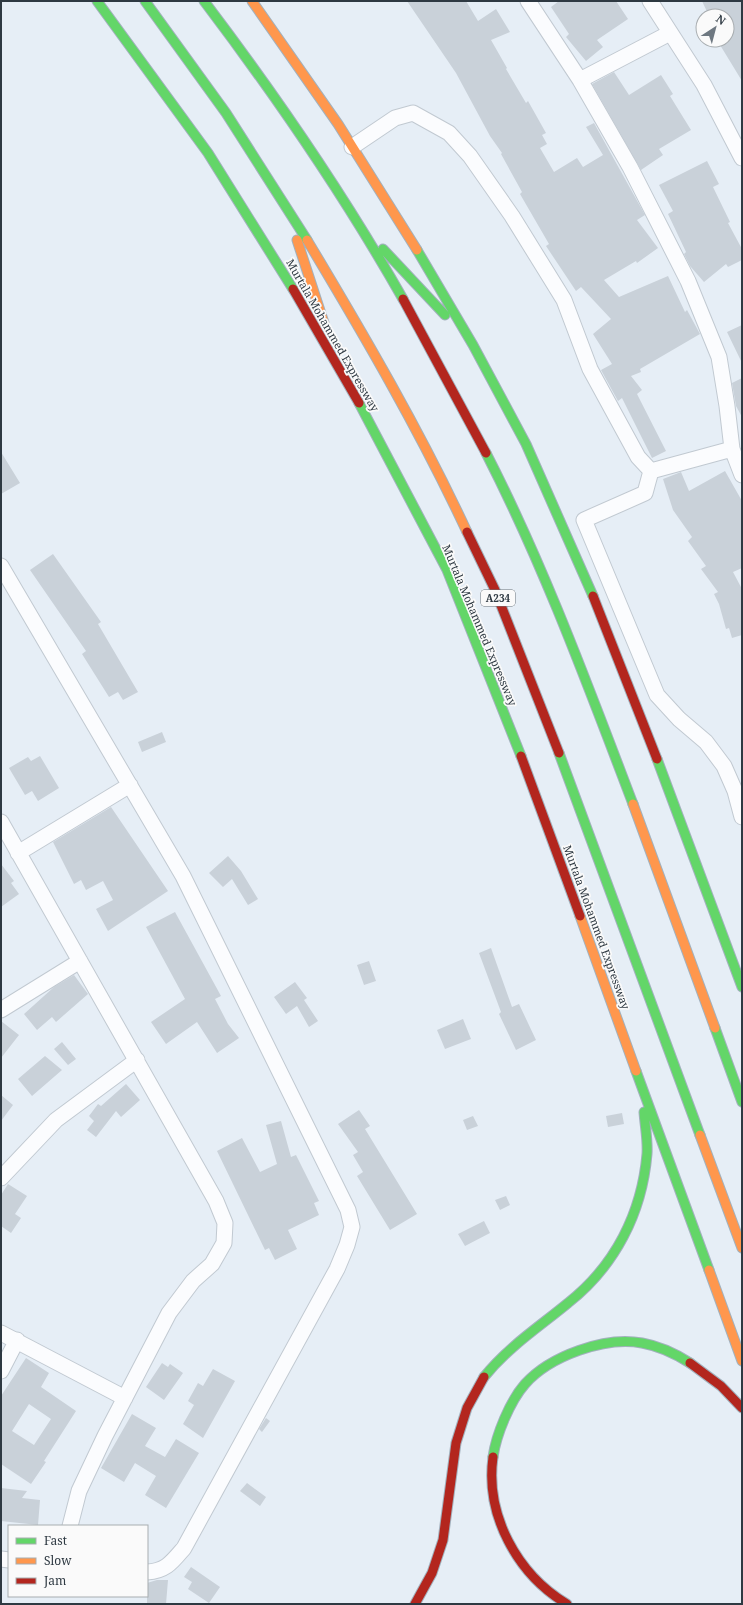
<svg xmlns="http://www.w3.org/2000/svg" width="743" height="1605" viewBox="0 0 743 1605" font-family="'Noto Serif',serif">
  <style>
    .building { fill: #c9d1d9; fill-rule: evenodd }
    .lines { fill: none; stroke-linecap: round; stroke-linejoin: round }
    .street-casing { stroke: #c1c9d1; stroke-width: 17 }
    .fast-casing { stroke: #a2b1bd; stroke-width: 11 }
    .slow-casing { stroke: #a2b1bd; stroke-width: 11 }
    .jam-casing { stroke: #a2b1bd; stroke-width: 11 }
    .street { stroke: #fbfcfe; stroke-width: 15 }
    .fast { stroke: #63d668; stroke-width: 9 }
    .slow { stroke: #ff974d; stroke-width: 9 }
    .jam { stroke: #b3261e; stroke-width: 9 }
    .labels { text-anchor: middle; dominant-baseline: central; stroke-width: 3.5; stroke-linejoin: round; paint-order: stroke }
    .shield { fill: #fafafa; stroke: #6b7379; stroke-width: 1 }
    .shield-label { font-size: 10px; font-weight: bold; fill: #2e3942 }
    .street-label { font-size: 11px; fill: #2e3942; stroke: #fafafa }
  </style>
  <rect width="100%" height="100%" fill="#e6eef6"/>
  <path class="building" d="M407,1H466L478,21L496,9L510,32L491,40L507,68L506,69L526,103L528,101L546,133L542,135L547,144L540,148L554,172L577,158L583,167L603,155L586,127L594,123L645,215L637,220L658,248L637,263L636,261L604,280L619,297L668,276L685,312L687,310L700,334L640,369L641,372L631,376L642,390L637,394L666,451L652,458L622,398L618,401L601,370L612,364L593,334L611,319L581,287L576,291L546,246L549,244L520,194L522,192L501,154L502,153L490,136L456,73Z
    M559,1H616L628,19L597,40L603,47L586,61L566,37L569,34L551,7Z
    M702,1H742V81L717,40H727V16H709Z
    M614,72L629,95L661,75L673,94L670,96L691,130L659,149L663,155L641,170L592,84Z
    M707,161L719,184L713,187L730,222L728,223L742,249V260L728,267L726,264L704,282L690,266L684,254L686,252L668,214L673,211L659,185Z
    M742,325V363L727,332Z
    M742,378V417L736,406L732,383Z
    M1,452L20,483L1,494Z
    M725,471L742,501V568L733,572L742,589V635L732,638L729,628L726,629L719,604L714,594L718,592L701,569L706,566L688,541L692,537L673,510L663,479L681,472L689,491Z
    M53,554L101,622L98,624L138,692L123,700L118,692L109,697L82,654L86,651L30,570Z
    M162,732L166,742L142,752L138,742Z
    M40,756L59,788L38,801L32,791L25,795L9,768L28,757L31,761Z
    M111,807L168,891L108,931L96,909L113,900L103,881L86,890L81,880L74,884L53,842Z
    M228,856L241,871L258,899L248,905L232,879L223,887L209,873Z
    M1,864L14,881L11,883L19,894L1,907Z
    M175,912L221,996L215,999L228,1024L239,1038L217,1053L197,1022L166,1044L151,1022L185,999L146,927Z
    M491,948L512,1007L519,1004L536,1040L516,1050L499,1014L501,1012L479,953Z
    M369,961L376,981L364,985L357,965Z
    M74,975L88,994L56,1022L52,1017L37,1030L24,1014L54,987Z
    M295,982L307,998L304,1000L318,1021L309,1027L297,1006L286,1014L274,997Z
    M463,1019L471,1039L445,1049L437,1030Z
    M1,1021L19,1035L1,1058Z
    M62,1042L76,1059L68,1065L54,1049Z
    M45,1056L62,1070L32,1096L18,1079Z
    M126,1084L140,1100L121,1117L116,1111L96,1137L87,1130L94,1121L89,1116L98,1104L101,1106Z
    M1,1095L13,1105L1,1121Z
    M359,1110L370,1126L365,1129L417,1214L390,1230L357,1176L363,1172L353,1155L358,1152L338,1124Z
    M622,1113L624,1124L608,1127L606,1116Z
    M473,1116L478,1126L467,1130L463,1120Z
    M281,1121L291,1157L296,1155L319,1201L314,1203L319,1215L288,1230L297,1249L275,1260L269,1248L265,1250L217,1151L242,1138L260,1172L277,1164L266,1125Z
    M8,1184L27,1196L15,1214L21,1218L11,1233L1,1226V1195Z
    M506,1196L510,1205L500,1210L495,1200Z
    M484,1221L490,1233L465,1246L458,1234Z
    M26,1358L49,1373L41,1387L76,1411L44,1461L46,1462L31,1484L1,1464V1396ZM29,1404L51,1419L34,1445L12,1431Z
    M162,1363L168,1367L170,1364L183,1373L164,1400L146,1387Z
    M213,1369L235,1381L203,1438L183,1424L194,1405L188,1401L198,1383L203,1386Z
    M132,1414L156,1428L145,1446L165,1457L176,1439L199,1453L166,1508L145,1495L156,1476L135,1463L124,1482L101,1468Z
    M266,1418L270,1421L262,1432L259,1429Z
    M247,1483L266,1497L260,1506L240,1491Z
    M1,1488L27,1491L22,1498L40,1500L38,1525L1,1521Z
    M191,1567L220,1587L209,1603L188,1589L192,1582L184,1577Z
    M157,1580H168L166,1604H147V1583Z"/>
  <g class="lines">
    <g class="street-casing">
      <path id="street" d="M528,1L580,80L630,167L688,281L719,357L727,406L732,449L742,475
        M650,1L704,85L742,158
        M580,80L670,33
        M352,147L395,118L413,113L449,133L470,156L512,216L564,300L590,369L638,457L651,471
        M651,471L645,493L584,520L657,695L679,719L706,742L724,766L735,791L742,817
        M651,471L732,449
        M1,566L183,876L348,1210L352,1227L347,1245L337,1269L184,1548C172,1562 166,1571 147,1572
        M1,822L216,1201L225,1223L224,1243L212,1264L193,1281L169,1313L105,1436L79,1491L70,1526
        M18,853L130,785
        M1,1010L80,961
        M1,1178L56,1120L137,1060
        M1,1333L125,1398
        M1,1371L17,1340
        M1,1559L9,1560"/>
    </g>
    <g class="fast-casing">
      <path id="fast" d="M97,1L208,153L293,289
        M145,1L226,113L307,240
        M204,1C276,96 344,195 403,299
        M383,249L445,315
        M417,250L473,345L526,444L593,596
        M359,403L447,570L521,756
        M486,453C544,566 588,686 633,804
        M559,753L700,1135
        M657,759L742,987
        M715,1028L742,1102
        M636,1071L709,1270
        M484,1377C508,1347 539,1327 568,1303C615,1266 642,1213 647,1154C648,1141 645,1126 644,1112
        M493,1457C496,1435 510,1401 525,1384C550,1356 605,1336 642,1343C659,1346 676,1354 690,1363"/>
    </g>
    <g class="slow-casing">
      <path id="slow" d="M252,1L338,124L417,250
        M297,240L324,323
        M307,240C364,335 420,431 467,532
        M633,804L715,1028
        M580,916L636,1071
        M700,1135L742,1248
        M709,1270L742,1361"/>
    </g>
    <g class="jam-casing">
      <path id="jam" d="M293,289L359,403
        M403,299L486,453
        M467,532L495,590L559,753
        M593,596L657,759
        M521,756L580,916
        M690,1363L721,1386L742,1408
        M493,1457C485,1515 517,1574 567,1604
        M415,1604L432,1573L443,1540L456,1443L467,1408L484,1377"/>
    </g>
    <use href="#street" class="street"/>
    <use href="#fast" class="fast"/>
    <use href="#slow" class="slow"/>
    <use href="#jam" class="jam"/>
  </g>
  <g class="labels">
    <rect class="shield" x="481" y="590" width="34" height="16" rx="3"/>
    <g class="shield-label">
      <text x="498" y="598">A234</text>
    </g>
    <g class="street-label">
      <text transform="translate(333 335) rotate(60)">Murtala Mohammed Expressway</text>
      <text transform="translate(480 625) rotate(67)">Murtala Mohammed Expressway</text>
      <text transform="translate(597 927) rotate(70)">Murtala Mohammed Expressway</text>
    </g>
  </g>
  <rect width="743" height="1605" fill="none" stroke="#2e3942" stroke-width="4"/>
  <rect x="8" y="1525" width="140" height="72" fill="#fafafa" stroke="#a8adb0"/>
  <rect x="16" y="1538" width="20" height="6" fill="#63d668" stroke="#a8adb0"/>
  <text x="44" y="1545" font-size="12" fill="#2e3942">Fast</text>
  <rect x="16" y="1558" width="20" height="6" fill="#ff974d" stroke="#a8adb0"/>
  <text x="44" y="1565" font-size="12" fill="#2e3942">Slow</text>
  <rect x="16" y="1578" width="20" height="6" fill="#b3261e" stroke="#a8adb0"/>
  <text x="44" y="1585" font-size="12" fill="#2e3942">Jam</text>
  <g transform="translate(715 28) rotate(36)"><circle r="19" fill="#fafafa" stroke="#a8adb0"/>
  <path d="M0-3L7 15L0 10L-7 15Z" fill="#6e7881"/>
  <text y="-6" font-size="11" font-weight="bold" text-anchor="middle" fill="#2e3942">N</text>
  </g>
</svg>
